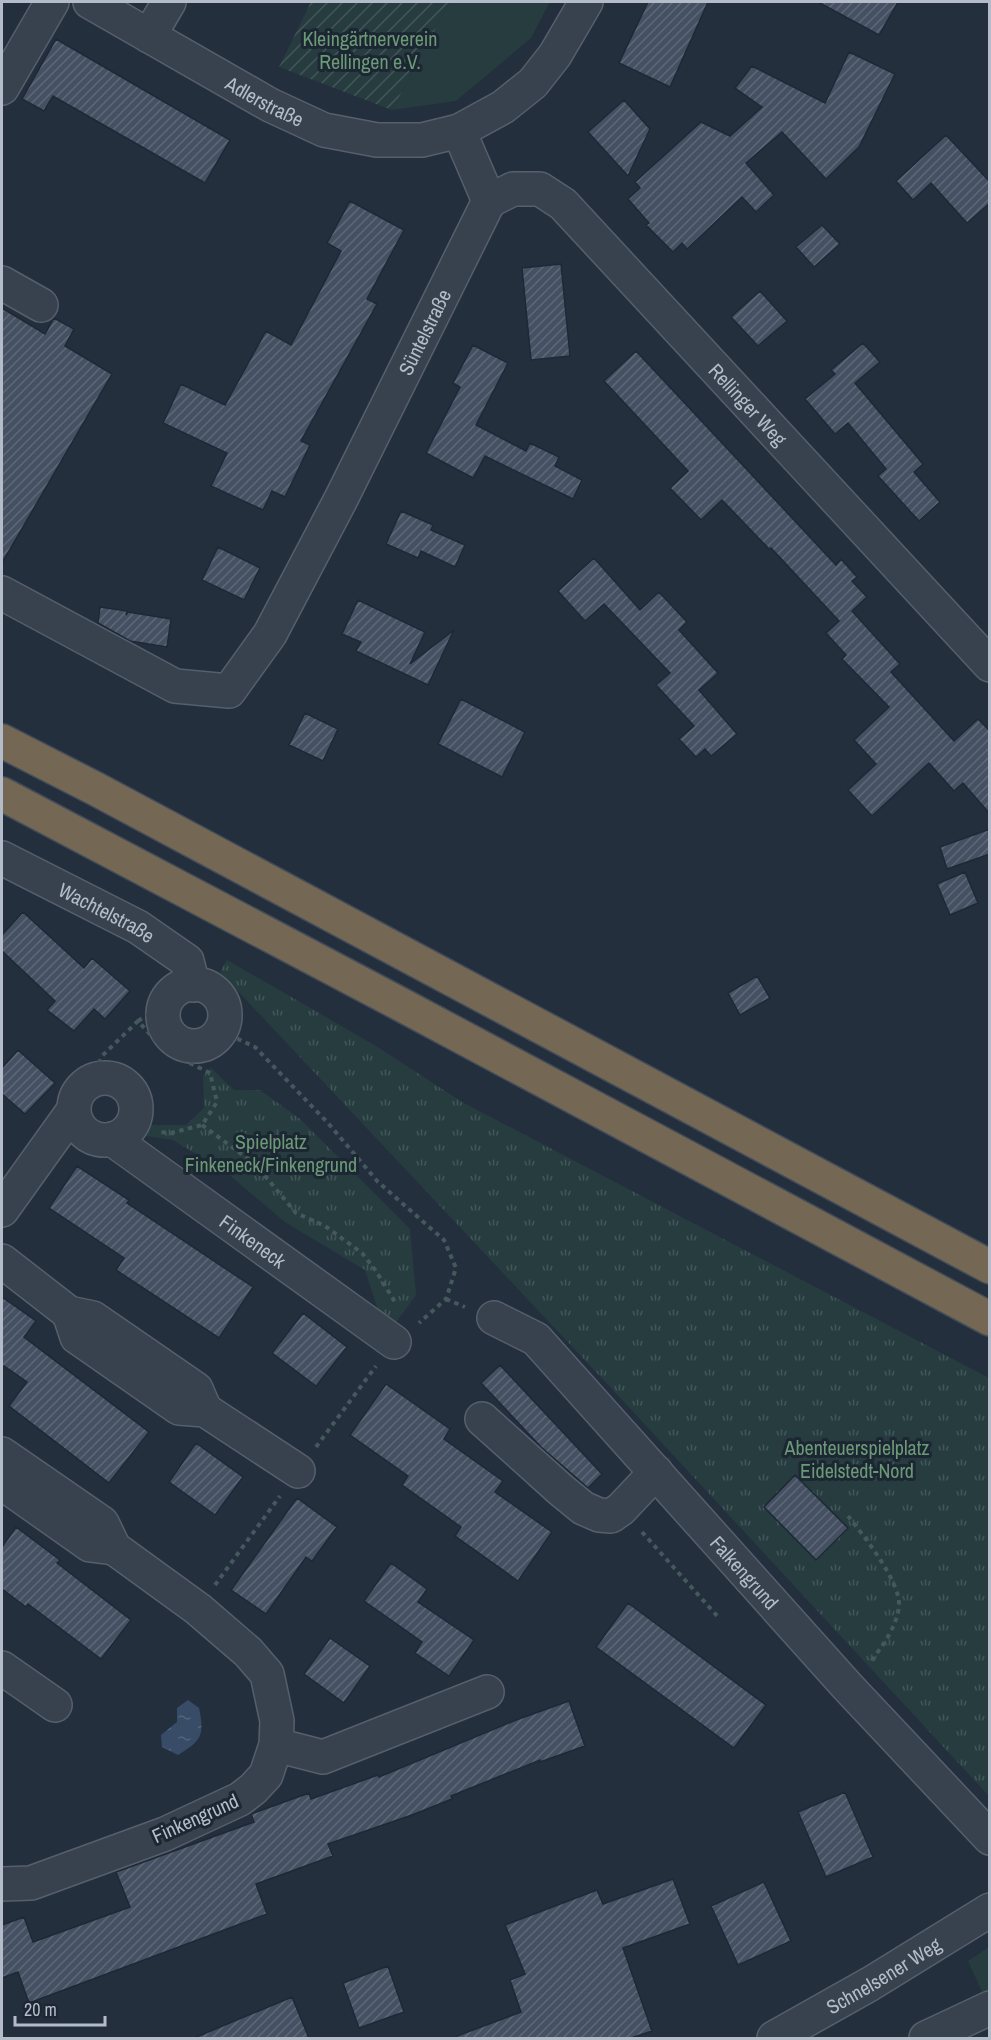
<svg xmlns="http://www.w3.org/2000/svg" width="991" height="2040" viewBox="0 0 991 2040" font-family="'Archivo Narrow',sans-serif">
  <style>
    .grass { fill: #263c3f }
    .park { fill: url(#park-tufts) }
    .garden { fill: url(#garden-furrows) }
    .water { fill: url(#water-ripples) }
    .building { fill: url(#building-hatch); stroke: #1f2835; stroke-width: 1.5 }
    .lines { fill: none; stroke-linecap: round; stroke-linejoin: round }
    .minor-casing { stroke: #565f6c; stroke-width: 36 }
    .highway-casing { stroke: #434c59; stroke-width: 36 }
    .path { stroke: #44595c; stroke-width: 4; stroke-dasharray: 4.5 4.5; stroke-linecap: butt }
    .minor { stroke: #38414e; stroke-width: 33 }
    .highway { stroke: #746855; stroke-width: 33 }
    .labels { text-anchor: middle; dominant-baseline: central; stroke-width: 6; stroke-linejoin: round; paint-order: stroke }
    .park-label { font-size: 20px; fill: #6b9a76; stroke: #1d2633 }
    .street-label { font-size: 20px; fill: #b4bcc9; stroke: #1d2633 }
  </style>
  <defs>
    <pattern id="park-tufts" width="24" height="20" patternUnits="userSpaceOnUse" patternTransform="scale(1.5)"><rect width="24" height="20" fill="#263c3f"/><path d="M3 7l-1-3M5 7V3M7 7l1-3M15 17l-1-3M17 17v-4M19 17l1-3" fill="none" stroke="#435659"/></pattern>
    <pattern id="garden-furrows" width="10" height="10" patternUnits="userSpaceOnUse" patternTransform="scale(1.5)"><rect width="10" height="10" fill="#263c3f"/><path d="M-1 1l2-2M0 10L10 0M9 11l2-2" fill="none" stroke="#435659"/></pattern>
    <pattern id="water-ripples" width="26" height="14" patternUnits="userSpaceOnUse" patternTransform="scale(1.5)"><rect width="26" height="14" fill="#394c67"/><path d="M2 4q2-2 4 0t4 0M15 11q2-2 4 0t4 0" fill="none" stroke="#53647b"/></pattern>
    <pattern id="building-hatch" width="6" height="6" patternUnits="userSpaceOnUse" patternTransform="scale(1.5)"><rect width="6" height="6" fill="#455162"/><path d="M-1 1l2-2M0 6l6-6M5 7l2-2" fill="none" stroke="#5d6877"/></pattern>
  </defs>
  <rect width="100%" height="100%" fill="#242f3e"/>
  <path class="grass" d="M450,2H550L531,38L456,101L392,110Z
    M989,1947V1993L984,1996L968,1961Z"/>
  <path class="park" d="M227,960L376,1046L462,1102L989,1378V1796L613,1390L220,972Z
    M211,1068L234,1090H260L300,1119L410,1229L416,1295L389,1332L379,1313L365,1270L285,1222L227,1173L173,1140L133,1134L144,1114L151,1125H186L204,1108L203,1076Z"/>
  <path class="garden" d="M311,2H450L392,110L279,67Z"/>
  <path class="water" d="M188,1700L199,1708C205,1736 201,1741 178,1755L162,1747L161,1735L177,1722V1708Z"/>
  <path class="building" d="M648,2H708L670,87L619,63Z
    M818,2H898L879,35Z
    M56,39L230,140L205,183L53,96L44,111L22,99Z
    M849,52L895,74L859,147L826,179L782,132L746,163L774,195L756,212L742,197L687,249L682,243L673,252L646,225L649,223L628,199L640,188L635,182L701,122L730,136L762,107L735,88L752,66L825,103Z
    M624,100L650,129L628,176L588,132Z
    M946,135L990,182V203L967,223L931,183L913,200L896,181Z
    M350,201L404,230L367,299L377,304L301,441L310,445L285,497L272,491L263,510L211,486L227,453L163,423L181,384L225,405L266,331L291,345L341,251L327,243Z
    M822,225L840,244L814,267L796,247Z
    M561,264L570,356L531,360L522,268Z
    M760,291L787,321L758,346L731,317Z
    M2,308L45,334L54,318L74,329L65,346L112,374L2,563Z
    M863,343L880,362L855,383L923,464L914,472L940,502L919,521L878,476L886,469L848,423L835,434L805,399L835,374L831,370Z
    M473,345L508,363L476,425L526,451L530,443L559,457L555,466L582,480L573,499L485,456L473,478L426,453L460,387L453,383Z
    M636,351L836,565L841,559L857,577L852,581L867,597L852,611L900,664L891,672L954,741L978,719L990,731V814L963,783L954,791L929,763L872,816L848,790L876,764L854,740L889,707L842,659L846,655L826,633L839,621L771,548L769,549L722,500L701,520L670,488L688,471L604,381Z
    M401,511L433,525L431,530L465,545L455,567L421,551L418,558L386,544Z
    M218,547L260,568L244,600L202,580Z
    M594,558L640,610L659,592L687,622L679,630L718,673L699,690L737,734L711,756L705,749L696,757L679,739L694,726L656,685L670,673L604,604L585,621L558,591Z
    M358,600L425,632L410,664L454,630L428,685L356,651L361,642L342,634Z
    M100,607L127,611L126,615L128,612L171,619L167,647L130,641L98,623Z
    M461,699L525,732L502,777L438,744Z
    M305,713L338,729L323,761L289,745Z
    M990,829V854L947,869L940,847Z
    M965,872L978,903L950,915L937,884Z
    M23,912L84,968L92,958L130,991L105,1019L94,1009L74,1031L47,1010L55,1001L2,951V935Z
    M757,976L770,998L740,1015L728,993Z
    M18,1050L55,1083L25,1114L2,1094V1068Z
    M77,1166L129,1200L127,1203L253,1287L219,1338L116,1270L124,1258L49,1208Z
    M2,1297L36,1321L24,1337L149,1432L109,1483L9,1406L27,1382L4,1366L2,1369Z
    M303,1313L347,1347L316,1386L272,1353Z
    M500,1365L602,1474L588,1488L541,1447L481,1383Z
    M386,1384L450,1429L444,1439L503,1481L495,1492L552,1532L518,1581L455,1536L461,1527L402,1485L408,1476L350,1435Z
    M196,1443L243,1477L215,1515L169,1482Z
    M795,1475L848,1528L816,1560L764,1507Z
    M297,1498L337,1527L312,1561L306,1557L266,1614L231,1590Z
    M16,1527L60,1560L57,1563L131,1620L101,1659L28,1604L26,1607L2,1589V1547Z
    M391,1563L427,1589L418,1602L474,1640L449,1676L415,1653L422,1642L364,1601Z
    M628,1603L766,1705L734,1748L596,1647Z
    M330,1638L370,1666L344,1703L304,1674Z
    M569,1701L585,1746L540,1762V1760L451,1796L452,1799L412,1815L328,1844L333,1856L256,1884L267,1914L29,2003L18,1972L2,1978V1925L24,1917L33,1942L130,1907L116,1872L254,1822L251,1814L309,1793L311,1799L378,1775L379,1777L516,1720Z
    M845,1792L873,1857L826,1877L798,1812Z
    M673,1879L690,1924L623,1948L652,2031L631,2038H457V2036L521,2012L510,1980L525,1974L505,1925L597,1890L603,1904Z
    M764,1882L791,1941L738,1965L711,1906Z
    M388,1966L404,2012L359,2028L343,1983Z
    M292,1997L309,2038H194Z"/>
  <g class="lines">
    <g class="minor-casing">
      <g id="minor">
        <path id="s1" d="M90,2L270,105L324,130L377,140H422L459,131L503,107L533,83L555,55L586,2"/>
        <path d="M149,36L169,2"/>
        <path d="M2,88L52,2"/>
        <path d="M459,131L489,201"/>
        <path id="s2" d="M489,201L513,189H540L563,204L990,665"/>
        <path d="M2,283L41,305"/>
        <path id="s3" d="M2,593L175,686L229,691L270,634L341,499L489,201"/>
        <path id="s4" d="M2,858L138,927L187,961L193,985"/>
        <circle cx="194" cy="1015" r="31"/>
        <circle cx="105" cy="1109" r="31"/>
        <path id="s5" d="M112,1139L394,1342"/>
        <path d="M2,1210L73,1111"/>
        <path d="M2,1261L69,1313L93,1318L196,1389L205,1410"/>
        <path d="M69,1313L77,1337L179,1408L205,1410L298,1471"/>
        <path id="s6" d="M494,1318L536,1339L847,1686L990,1838"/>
        <path d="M482,1419L561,1490L583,1508L599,1515L611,1516L621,1509L656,1472"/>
        <path d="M2,1454L102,1523L114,1548L198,1609L248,1652L267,1674L277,1721L276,1745L266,1775L253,1789L240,1799L165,1834L31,1883L2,1884"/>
        <path d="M2,1483L90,1545L114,1548"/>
        <path d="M2,1668L55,1705"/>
        <path d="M276,1745L323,1757L487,1692"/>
        <path id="s7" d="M774,2038L870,1984L990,1910"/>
        <path d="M926,2038L990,2008"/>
      </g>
    </g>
    <g class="highway-casing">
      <path id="highway" d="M2,741L96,789L990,1267
        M2,794L402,1005L990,1319"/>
    </g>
    <path class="path" d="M138,1021L167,1002
      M221,1031L255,1047L328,1123L378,1182L444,1240L456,1268L446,1299L419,1323
      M92,1080L102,1056L138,1021L165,1051L210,1073L217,1102L202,1125L171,1133L158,1132
      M202,1125L255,1164L296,1213L325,1226L362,1253L376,1271L395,1302
      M446,1299L465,1307
      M316,1447L376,1366
      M848,1516C863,1535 901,1582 899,1606C897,1627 881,1648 869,1664
      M642,1532L719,1618
      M215,1585L280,1496"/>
    <use href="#minor" class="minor"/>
    <use href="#highway" class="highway"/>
  </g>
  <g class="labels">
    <g class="park-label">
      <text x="370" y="38">Kleingärtnerverein<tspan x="370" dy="23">Rellingen e.V.</tspan></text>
      <text x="271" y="1141">Spielplatz<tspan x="271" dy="23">Finkeneck/Finkengrund</tspan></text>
      <text x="857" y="1447">Abenteuerspielplatz<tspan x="857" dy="23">Eidelstedt-Nord</tspan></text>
    </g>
    <g class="street-label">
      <text stroke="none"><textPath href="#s1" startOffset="201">Adlerstraße</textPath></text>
      <text stroke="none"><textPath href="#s3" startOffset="660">Süntelstraße</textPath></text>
      <text stroke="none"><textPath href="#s2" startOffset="354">Rellinger Weg</textPath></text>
      <text stroke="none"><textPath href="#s4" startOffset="118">Wachtelstraße</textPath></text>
      <text stroke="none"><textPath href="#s5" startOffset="174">Finkeneck</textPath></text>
      <text stroke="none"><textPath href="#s6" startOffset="360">Falkengrund</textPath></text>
      <text transform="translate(195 1818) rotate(-24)">Finkengrund</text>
      <text stroke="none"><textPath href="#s7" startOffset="126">Schnelsener Weg</textPath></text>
    </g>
  </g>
  <rect width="991" height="2040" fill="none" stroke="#b4bcc9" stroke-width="6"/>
  <path d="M15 2016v9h90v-9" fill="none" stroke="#b4bcc9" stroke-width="3"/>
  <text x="24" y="2016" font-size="18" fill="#b4bcc9" stroke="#1d2633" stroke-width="4.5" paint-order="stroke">20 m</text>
</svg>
